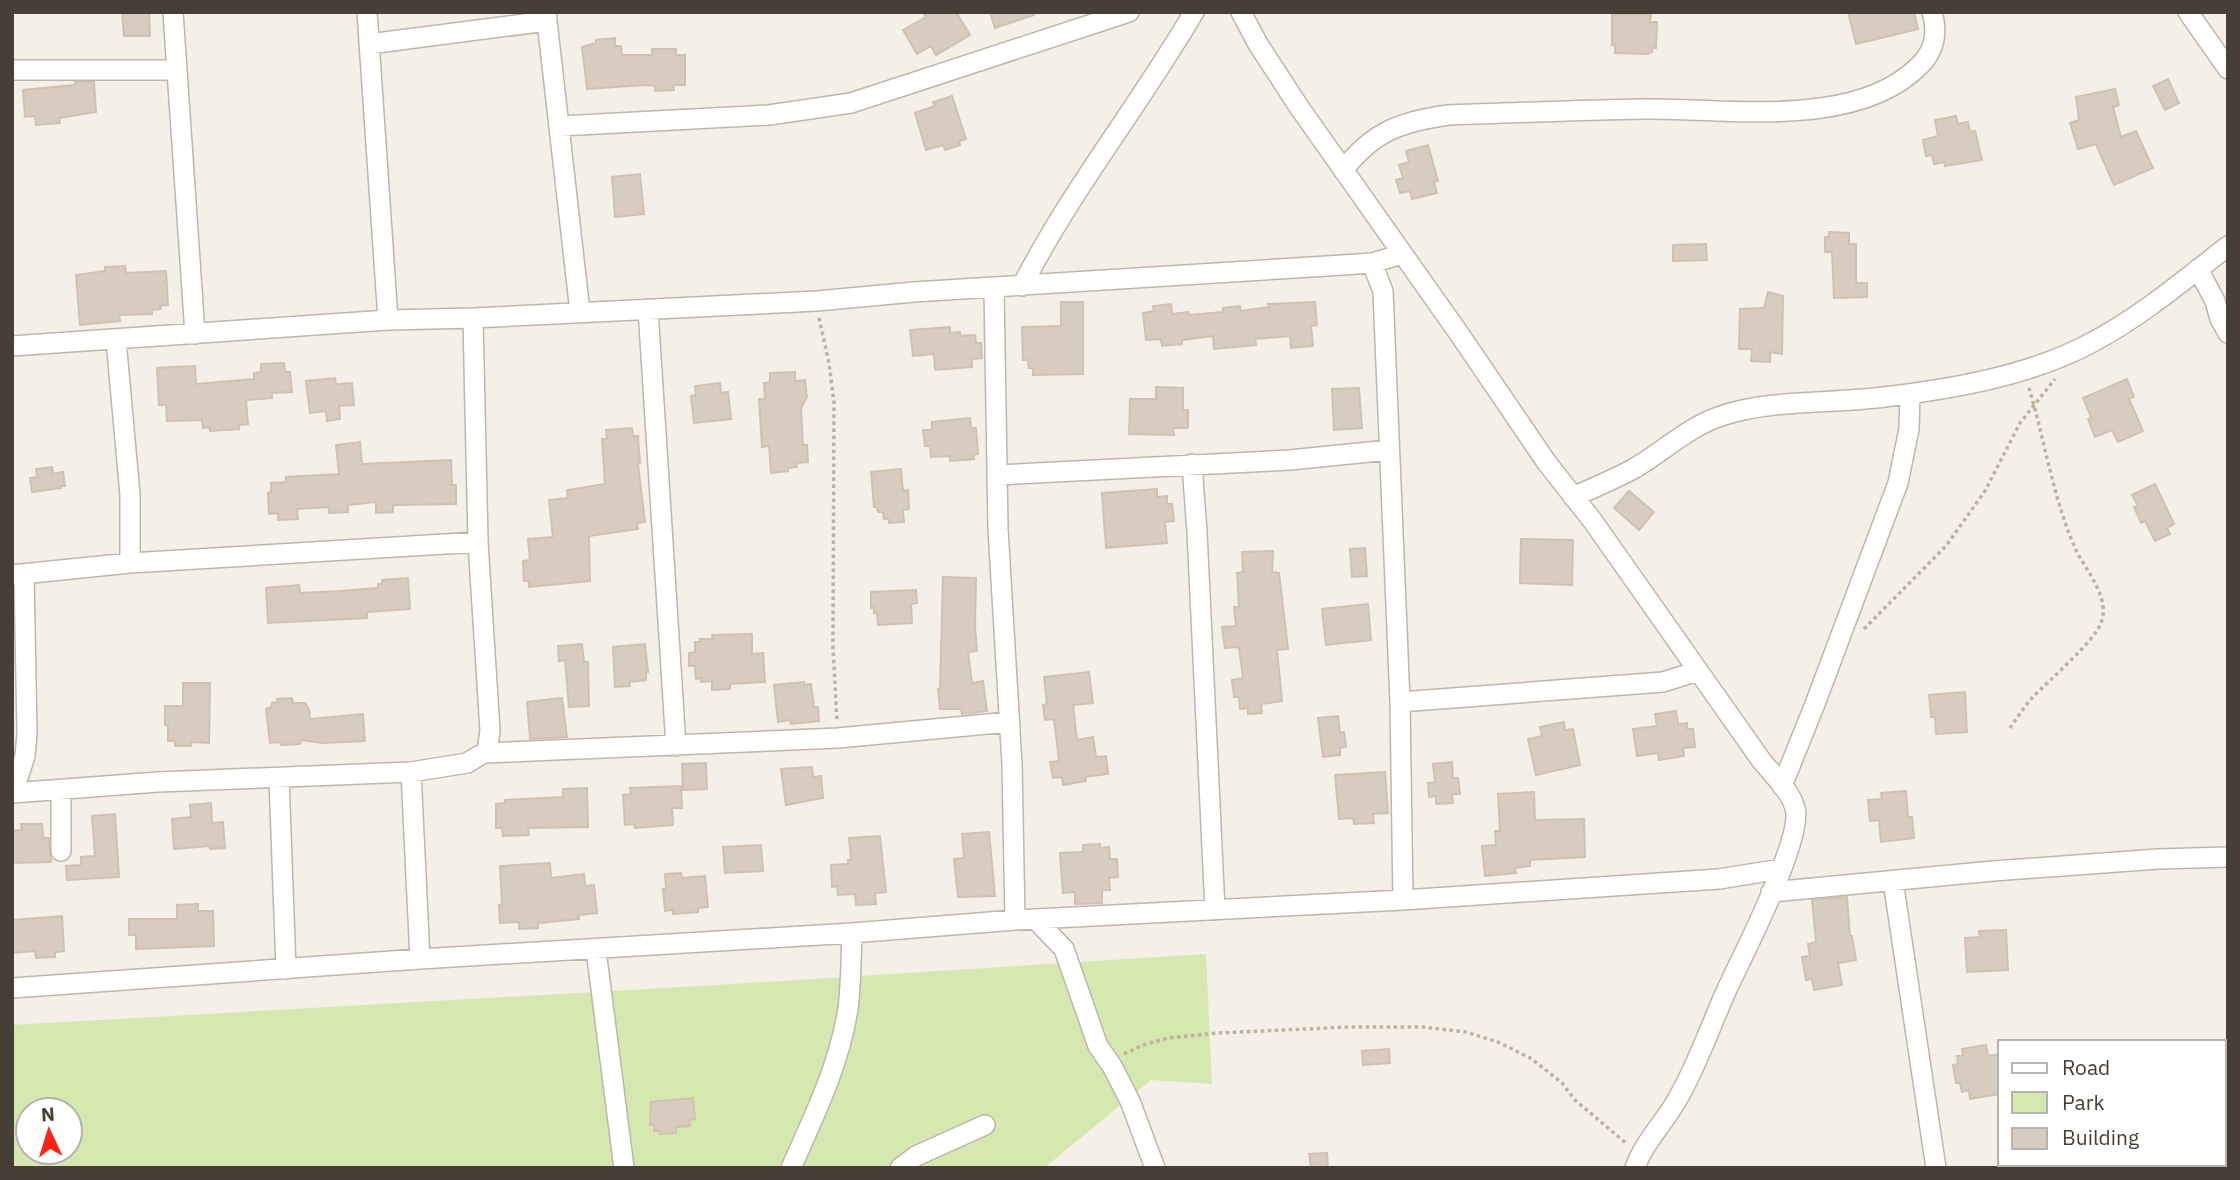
<svg xmlns="http://www.w3.org/2000/svg" width="2240" height="1180" viewBox="0 0 2240 1180" font-family="'IBM Plex Sans',sans-serif">
  <style>
    .green { fill: #d4e8b0; fill-rule: evenodd }
    .building { fill: #d8ccc0; stroke: #d0c1b0; stroke-width: 2 }
    .lines { fill: none; stroke-linecap: round; stroke-linejoin: round }
    .minor-casing { stroke: #bfb6aa; stroke-width: 22 }
    .path { stroke: #c1b09b; stroke-width: 3.5; stroke-dasharray: 3.5 3.5; stroke-linecap: butt }
    .minor { stroke: #fff; stroke-width: 19 }
  </style>
  <rect width="100%" height="100%" fill="#f4efe7"/>
  <path class="green" d="M1206,954L1212,1084L1151,1080L1044,1168H12V1025L701,986ZM28,1110H70V1152H28Z"/>
  <path class="building" d="M122,12H149L150,36H124Z
    M923,12H956L970,35L936,55L931,46L917,54L903,30L926,17Z
    M990,12H1034V15L995,28Z
    M1848,12H1914L1918,29L1856,44Z
    M1612,14H1651L1650,22H1657L1656,48H1652V52L1648,54L1615,53V45H1612Z
    M615,38V46H621L622,55H652V49H676V55H685V85H673L674,90L655,91V86L645,85L587,89L582,47L596,43V40Z
    M2168,79L2179,103L2165,110L2153,86Z
    M75,82H94L96,112L59,118L60,123L36,125L35,116L25,117L23,90L75,85Z
    M2115,89L2119,105L2113,107L2121,137L2136,131L2153,168L2114,185L2096,144L2078,149L2070,123L2079,120L2076,97Z
    M952,96L966,139L959,141L960,145L945,150L943,145L926,150L915,113L935,106L933,102Z
    M1956,116L1958,124L1968,122L1970,132L1975,131L1982,160L1945,166L1944,162L1934,164L1932,155L1926,156L1923,140L1938,136L1935,120Z
    M1428,145L1438,181L1434,182L1437,193L1412,199L1410,191L1400,193L1396,180L1403,178L1399,165L1409,162L1406,151Z
    M640,174L644,214L615,217L612,177Z
    M1829,232L1849,233V244H1856V283H1867V297L1834,298L1832,252H1825V237H1829Z
    M1706,244L1707,260L1673,261V245Z
    M125,266L126,273L166,271L168,305L160,306L161,309L152,310V314L119,315L120,321L80,325L76,275L105,271V267Z
    M1768,292L1783,296L1782,354L1770,352V362L1751,361L1752,349H1739L1740,309L1764,308Z
    M1061,302H1083V374L1033,375V368H1029L1028,360H1023L1022,327L1061,326Z
    M1315,302L1317,325L1311,326L1313,346L1291,348L1290,336L1255,339L1256,345L1214,349L1213,336L1182,340V344L1162,346L1161,339L1146,340L1143,313L1154,311L1153,306L1171,304L1172,314L1188,312L1189,315L1223,312V308L1240,306L1241,311L1269,307L1268,304Z
    M950,327V333L960,332V336L975,335L976,343H981L982,358L972,359V367L935,370L934,354L913,356L910,330Z
    M284,363L285,372H290L292,392L272,393V398L246,400L248,424L239,425V429L210,431L209,427L203,428L202,420L167,421L166,405H159L157,368L195,366L196,384L254,379V373L261,372V364Z
    M795,372V381L805,380L807,397L801,408L803,445H807L808,462L796,463L797,467L788,468V471L771,473L769,446L762,447L759,399H765L764,383L770,382V373Z
    M335,378L336,384L352,383L354,405L339,406L340,419L327,421L326,411L310,413L306,381Z
    M2127,379L2134,397L2129,399L2143,431L2118,442L2112,430L2095,437L2088,419L2091,417L2083,398Z
    M720,383L721,393L728,392L731,419L694,423L691,396L696,395L695,386Z
    M1156,387L1183,388V410H1188V428H1173L1174,435L1129,434L1130,399H1156Z
    M1359,388L1362,428L1334,430L1332,389Z
    M970,418L971,428H976L978,454L973,455L974,459L950,461V456L931,457L930,446H925L923,430H932V422Z
    M632,428L633,436H638L640,463L638,464L645,522L637,523L638,529L589,536L590,581L529,587V581H524L523,561L530,560L528,539L553,537L549,500L568,498L567,490L605,484L602,439H607L606,430Z
    M360,442L362,464L451,460L452,485H456V504L393,505V512L376,513V502L348,505V512L329,513V507L297,509L298,519L278,520V513L269,514L268,493L271,492V483L286,482V477L339,474L336,445Z
    M52,467L53,474L63,472L65,486H61V488L32,492L30,478L37,477L36,469Z
    M901,469L903,491L908,490L909,509L903,510L904,522L889,523V519H884L883,512H878L877,507H874L871,472Z
    M2155,484L2174,524L2167,528L2170,534L2155,541L2145,521L2141,523L2134,507L2138,506L2132,495Z
    M1157,489V497L1167,496V504H1172L1174,521L1165,522L1167,543L1106,548L1102,493Z
    M1629,491L1654,512L1639,530L1614,508Z
    M1521,539L1573,540L1572,585L1520,583Z
    M1365,548L1367,576L1352,577L1350,549Z
    M1273,551L1272,572L1279,573L1288,649L1277,650L1282,701L1261,704L1262,713L1248,714V708L1240,709L1239,697H1234L1232,680L1243,678L1239,647L1225,648L1222,627L1236,626L1234,607H1239L1237,573L1243,572L1242,552Z
    M943,577L976,578L975,627L977,651L968,652L972,683L983,681L987,711L962,714L961,709H940L938,689H940Z
    M408,578L410,609L367,612V618L268,623L266,588L299,585L300,593L340,591L378,588V584H382V580Z
    M916,590L917,603L911,604L912,623L878,625L877,613H874V607L871,608V592Z
    M1368,604L1371,640L1326,645L1322,609Z
    M752,634V654L763,653L765,682L730,684V689L712,690V681L701,682V678L696,679L695,666H689V653L695,652V642H700V639H713L712,635Z
    M582,644L584,662H588L589,706L569,707L565,660L559,661L558,646Z
    M645,644L648,672H646V680L629,682L630,686L615,687L613,647Z
    M1089,672L1093,703L1073,705L1077,740L1093,737L1096,757L1106,756L1108,774L1085,777L1086,781L1063,785L1062,777L1053,778L1050,762L1059,761L1054,719L1045,720L1043,705L1047,704L1044,677Z
    M804,682V685L811,684L814,707H818L819,721L791,724L790,720L778,722L774,685Z
    M183,683H210L209,743L191,742V746H175V741H168V725H165V706H183Z
    M1965,692L1967,732L1936,734L1935,717H1931L1929,695Z
    M292,698L293,703H305L309,710L310,719L363,714L365,741L323,743L301,740L300,744L281,745L280,742L270,743L266,709L271,707L272,703L278,702L277,699Z
    M562,698L567,737L530,739L527,702Z
    M1676,711L1678,724L1687,723V729H1693L1695,747L1683,748L1684,756L1659,760L1658,753L1637,756L1633,729L1657,726L1655,714Z
    M1338,716L1340,733L1344,732L1346,747L1340,748V755L1323,757L1318,718Z
    M1564,722L1565,730L1573,729L1580,765L1536,775L1528,739L1542,736L1540,727Z
    M1452,762L1453,778H1458L1460,794H1452L1453,803L1436,804V796L1429,797L1428,783L1435,782L1433,764Z
    M706,763L707,789L683,790L682,764Z
    M812,767L813,777L821,776L823,798L786,805L781,769Z
    M1385,772L1388,813L1373,814L1374,823L1354,824L1353,818L1339,819L1335,775Z
    M681,786L682,808H672L673,825L635,828L634,824L625,825L623,795L631,794L630,788Z
    M587,788L588,827L528,828L529,835L503,836L502,828H496V804L505,803V800L563,797V789Z
    M1906,791L1908,817H1912L1914,838L1881,842L1879,820L1870,821L1868,800L1882,799L1881,793Z
    M1534,792L1535,820L1584,819L1585,857L1530,860V866L1515,868L1516,873L1485,876L1482,846L1496,845L1495,831H1500L1498,794Z
    M211,803L212,823L223,822L225,848L210,849V846L174,849L172,819L191,817L190,805Z
    M115,814L119,877L67,880L66,866L81,865V857L95,856L92,816Z
    M21,824H42L43,838H49L51,862L12,863V831L22,830Z
    M989,832L995,896L958,897L954,859L964,858L962,834Z
    M880,836L886,892L875,893L876,904L856,905L855,894L838,895L837,886L832,887L831,865L848,864V860H851L849,838Z
    M1100,844V848L1109,847L1110,859H1117L1118,877L1109,878L1110,890H1102V903L1075,904V892L1063,893L1060,853L1083,852V845Z
    M761,845L763,871L725,873L723,847Z
    M550,863L551,878L584,874L585,886L594,885L597,913L578,915L579,919L538,923V928L519,929V922L500,923L499,905H502L500,866Z
    M681,873L682,878L705,876L708,907L698,908V912L673,914V910L665,911L663,889H666L665,874Z
    M1847,897L1850,936H1852L1856,960L1838,963L1842,985L1814,990L1812,979L1806,980L1802,957L1810,956L1808,944L1816,942L1812,900Z
    M198,904V911H213L214,946L136,949V935H129V919H177V905Z
    M62,916L64,951L55,952V957L36,958L35,951L12,953V920Z
    M2006,930L2008,970L1967,972L1965,938L1980,937L1979,931Z
    M1986,1045L1988,1056L2000,1054V1094L1970,1099L1969,1090L1962,1092L1960,1083H1956L1953,1065L1958,1064L1957,1056H1963L1962,1049Z
    M1389,1049L1390,1063L1363,1065L1362,1051Z
    M693,1098L695,1119L689,1120L690,1126L676,1127V1133L660,1134L659,1131H654V1124L650,1125L651,1102Z
    M1327,1153L1328,1168H1311L1309,1154Z"/>
  <g class="lines">
    <g class="minor-casing">
      <path id="minor" d="M173,12L195,334
        M367,12L388,320
        M546,12L580,312
        M1241,12L1258,44L1299,107L1460,335L1547,463L1592,520L1761,760C1772,774 1790,790 1795,808C1804,837 1743,955 1728,987C1711,1024 1698,1064 1677,1100C1664,1123 1644,1142 1635,1168
        M2188,12L2228,69
        M369,44L547,21
        M12,70H175
        M560,126L769,115L851,103L1129,12
        M1343,170C1374,131 1400,122 1448,115C1513,113 1579,110 1644,109C1726,108 1857,130 1920,65C1935,50 1938,33 1932,12
        M1372,263L1383,291L1400,702L1403,900
        M2198,269L2215,301L2220,319L2228,333
        M1022,286C1071,190 1139,106 1194,12
        M994,288L998,529L1012,764L1015,920
        M648,309L676,746
        M116,340L130,495V563
        M12,346L388,320L473,318L817,301L914,292L1327,266L1372,263L1402,254
        M1192,464L1197,532L1215,910
        M997,475L1290,460L1389,450
        M1573,497C1593,488 1615,479 1635,468C1664,451 1688,427 1721,416C1771,399 1832,404 1884,397C1952,389 2028,376 2089,344C2139,318 2183,281 2228,246
        M12,575L130,563L478,542
        M1400,702L1663,682L1698,671
        M484,753L838,738L1009,722
        M411,772L420,959
        M279,778L286,969
        M1782,786L1815,704L1898,483L1909,429L1910,394
        M61,790V851
        M12,793L158,782L411,772L467,763L487,751L490,731L478,542L473,318
        M13,793L25,756L27,734L24,575
        M1893,881L1936,1168
        M1771,892L1993,871L2158,859L2228,857
        M1035,919L1064,949L1098,1046L1112,1066L1130,1101L1155,1168
        M596,950L624,1168
        M12,988L420,959L852,933L1015,920L1403,900L1719,879L1781,869
        M791,1168C814,1116 839,1066 848,1009C851,985 851,958 852,933
        M900,1168L916,1156L985,1125"/>
    </g>
    <path class="path" d="M819,318L829,363L834,403L833,647L837,722
      M1864,629L1946,546L1985,491L2020,423L2055,379
      M2010,728C2017,718 2024,707 2032,698C2049,680 2094,642 2101,623C2111,597 2085,570 2075,548C2053,498 2045,441 2029,388
      M1124,1054L1143,1045L1168,1038L1218,1033L1349,1027H1423L1466,1032L1498,1042L1532,1059L1562,1083L1575,1100L1627,1144"/>
    <use href="#minor" class="minor"/>
  </g>
  <rect width="2240" height="1180" fill="none" stroke="#473f36" stroke-width="28"/>
  <rect x="1998" y="1040" width="228" height="126" fill="#ffffff" stroke="#b5b2af" stroke-width="2"/>
  <rect x="2012" y="1063" width="35" height="10" fill="#ffffff" stroke="#b5b2af" stroke-width="2"/>
  <text x="2062" y="1075" font-size="21" fill="#473f36">Road</text>
  <rect x="2012" y="1092" width="35" height="21" fill="#d4e8b0" stroke="#b5b2af" stroke-width="2"/>
  <text x="2062" y="1110" font-size="21" fill="#473f36">Park</text>
  <rect x="2012" y="1128" width="35" height="21" fill="#d8ccc0" stroke="#b5b2af" stroke-width="2"/>
  <text x="2062" y="1145" font-size="21" fill="#473f36">Building</text>
  <g transform="translate(49 1131) rotate(356)"><circle r="33" fill="#ffffff" stroke="#b5b2af" stroke-width="2"/>
  <path d="M0-5L12 26L0 18L-12 26Z" fill="#fb2417"/>
  <text y="-10" font-size="19" font-weight="bold" text-anchor="middle" fill="#473f36">N</text>
  </g>
</svg>
